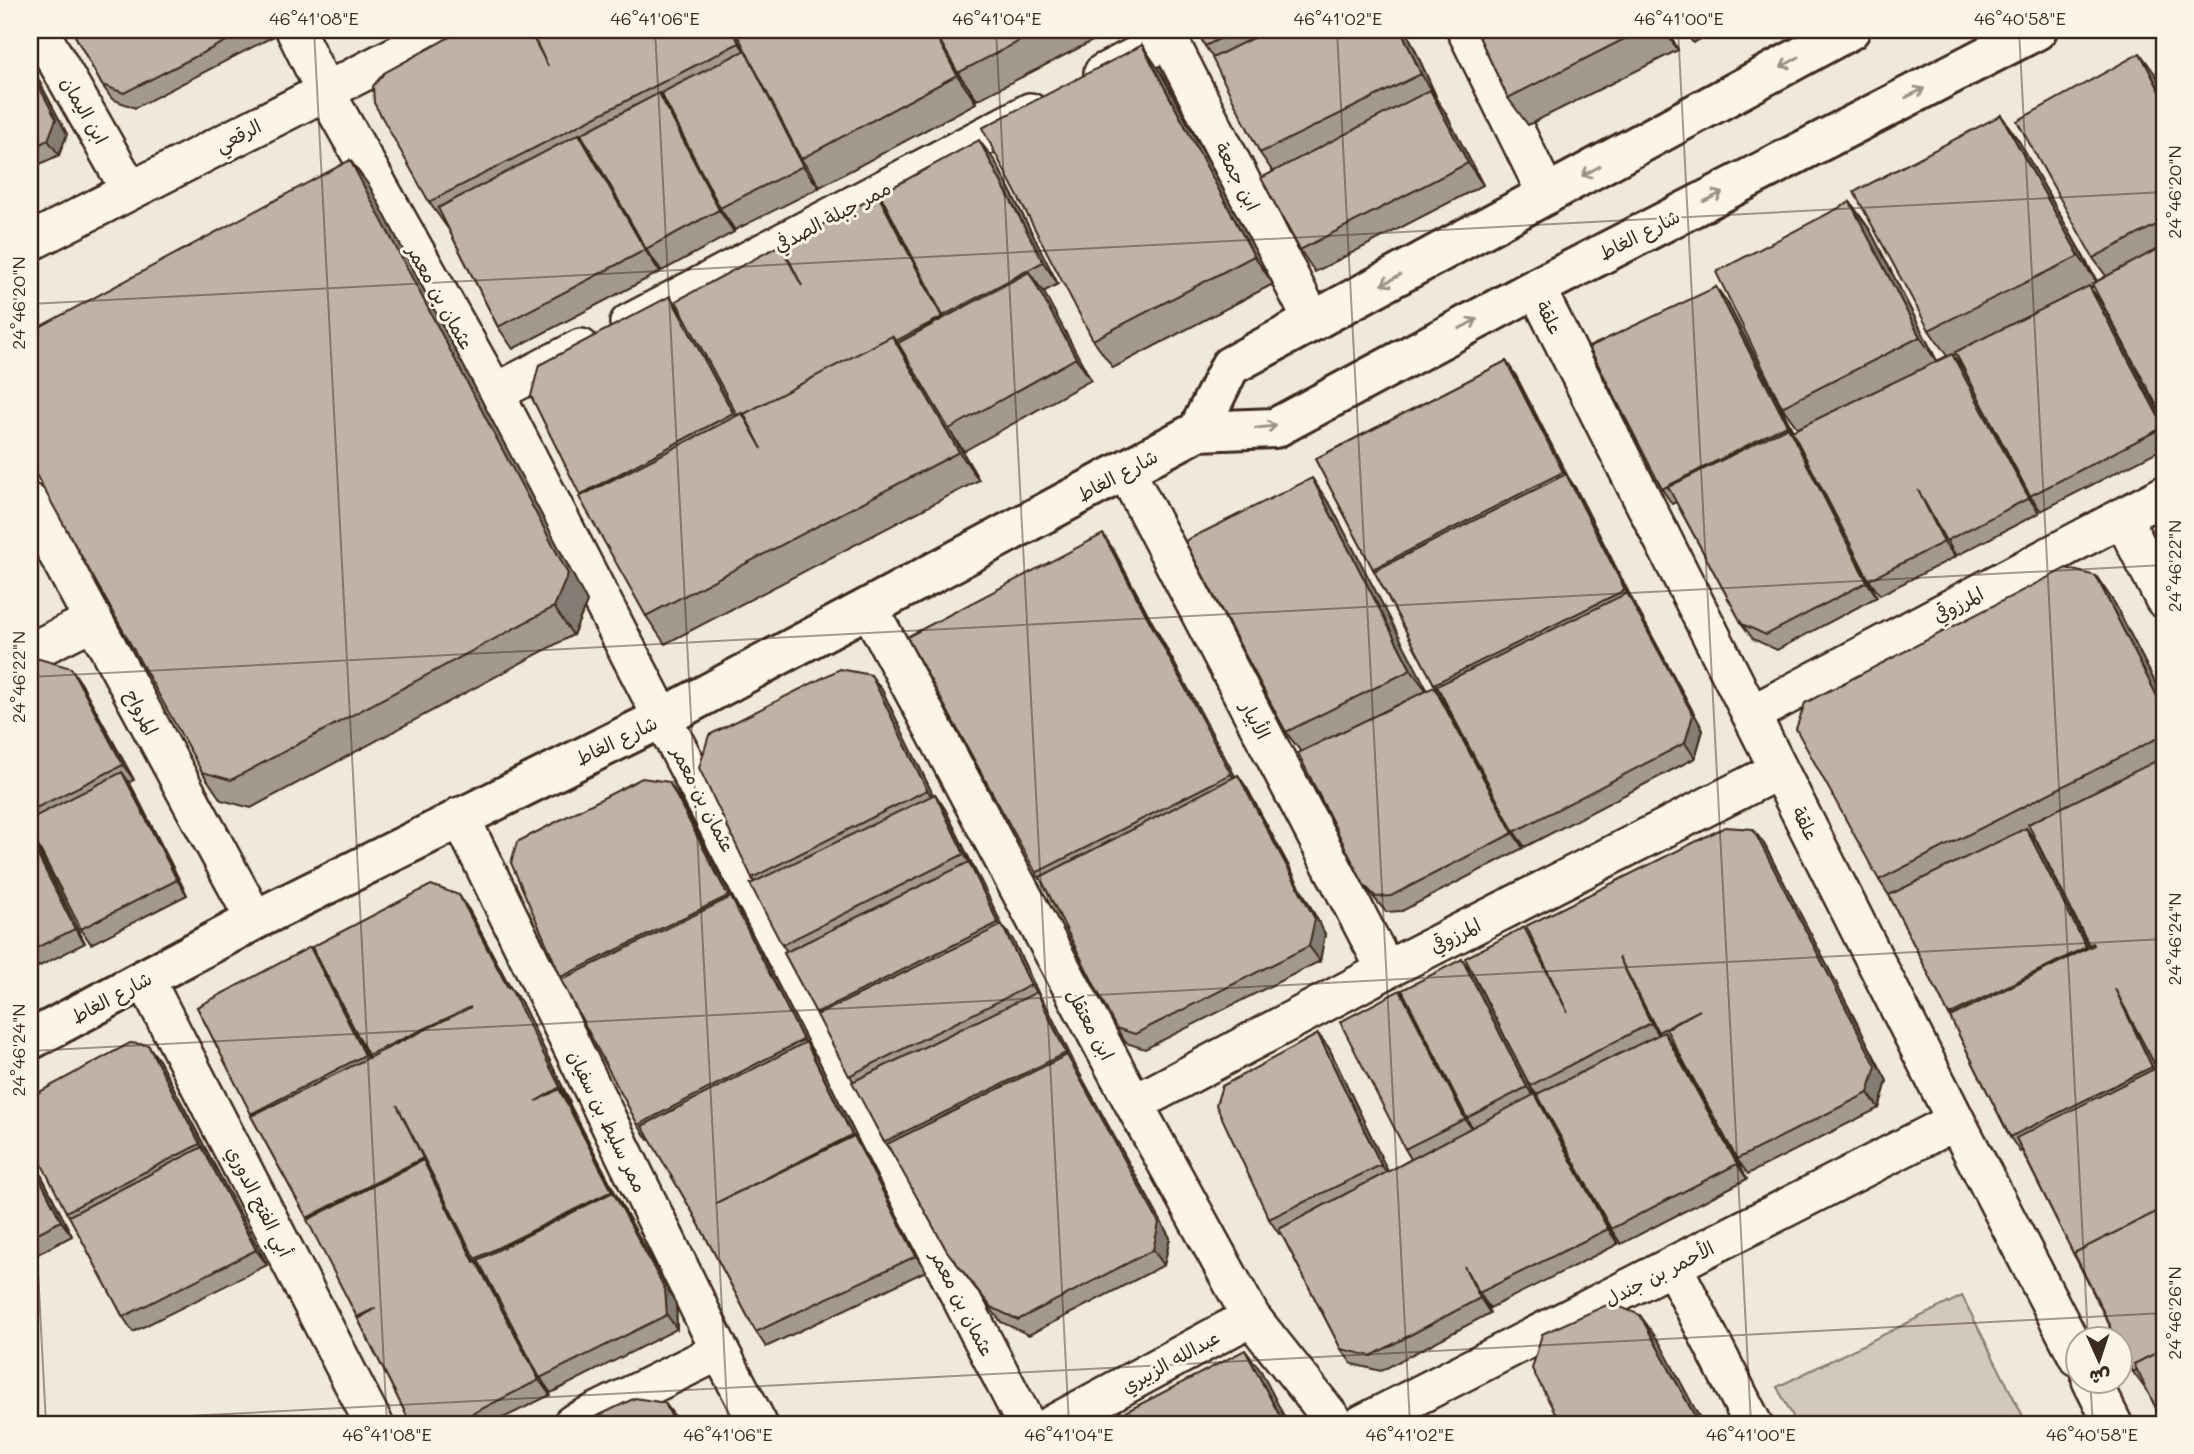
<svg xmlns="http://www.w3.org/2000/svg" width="2194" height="1454" viewBox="0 0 2194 1454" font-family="Mali,'Playpen Sans Arabic',sans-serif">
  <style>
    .green { fill: #d2c9ba; stroke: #867a6c; stroke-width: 2 }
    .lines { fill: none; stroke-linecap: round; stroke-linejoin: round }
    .street-casing { stroke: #3b2a1e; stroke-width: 42 }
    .secondary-casing { stroke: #3b2a1e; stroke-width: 44 }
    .street { stroke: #fcf5e5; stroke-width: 37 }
    .secondary { stroke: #fcf5e5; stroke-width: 38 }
    .wall { fill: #a39a8d; stroke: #3b2a1e; stroke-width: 2; fill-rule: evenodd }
    .shaded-wall { fill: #857d73; stroke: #3b2a1e; stroke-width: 2 }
    .building { fill: #beb3a4; stroke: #3b2a1e; stroke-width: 2 }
    .oneway { stroke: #9c9082 }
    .ticks { fill: none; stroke: #3b2a1e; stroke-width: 2; stroke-opacity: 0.45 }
    .labels { text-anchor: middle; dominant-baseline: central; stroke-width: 6; stroke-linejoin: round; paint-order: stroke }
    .street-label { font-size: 19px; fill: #3b2a1e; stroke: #fcf5e5 }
    .neatline { fill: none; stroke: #3b2a1e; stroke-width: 2.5 }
    .ticks-label { font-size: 18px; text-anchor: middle; fill: #3b2a1e }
  </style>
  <rect width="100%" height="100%" fill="#f0e9d9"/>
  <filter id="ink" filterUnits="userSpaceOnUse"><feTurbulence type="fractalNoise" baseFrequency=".0143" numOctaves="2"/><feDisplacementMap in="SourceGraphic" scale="14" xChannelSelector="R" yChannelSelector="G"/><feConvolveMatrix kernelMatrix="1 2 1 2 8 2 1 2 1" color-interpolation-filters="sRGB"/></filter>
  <g filter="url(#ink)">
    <path class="green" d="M1962,1296L2027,1424H1797L1777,1387Z"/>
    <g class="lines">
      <g class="street-casing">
        <path id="street" d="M39,30L130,190
          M295,30L325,91L495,393L1026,1424
          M1164,30L1313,322
          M1466,30L1547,195
          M1103,73L1169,39
          M30,242L446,30
          M1536,288L1956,1121L2078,1357
          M629,323L1030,112
          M495,393L581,348
          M1126,471L1386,970
          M30,503L255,920
          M2122,517L2164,599
          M869,608L1134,1104L1251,1317L1336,1424
          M30,652L92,621
          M1752,714L2164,495
          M460,816L720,1351L758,1424
          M145,979L374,1424
          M1134,1104L1386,970L1779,770
          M1673,1266L1753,1424
          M2091,1380L2113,1424
          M572,1424L720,1351
          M1053,1424L1251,1317
          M1362,1424L1956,1121"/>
      </g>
      <g class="secondary-casing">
        <path id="secondary" d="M1198,431L1230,366L1850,30
          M30,1040L255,920L662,718L1198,431L1275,428L1536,288L2037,30"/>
      </g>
      <use href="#street" class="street"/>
      <use href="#secondary" class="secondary"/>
    </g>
    <path class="wall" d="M72,30H271L274,36L135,108L112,99L102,85Z
      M462,30H1109L1108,33L977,100L969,88L976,103L820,187L812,174L819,188L735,230L728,220L734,232L662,271L653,259L660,272L513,349L498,327L449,230L429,202Z
      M1197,30H1406L1436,96L1435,97L1445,112L1483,185L1315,272L1300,250L1273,172L1260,153L1213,58L1205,46Z
      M1476,30H1668L1678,50L1528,125L1508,98Z
      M1684,30H1718L1693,43Z
      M1142,45L1161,73L1273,284L1113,368L1093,340Z
      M30,64L67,134L59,155L30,169Z
      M2156,75L2164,91V252V251L2090,288L2100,301L2164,421V448L2041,511L2030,496L1956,354L1953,355L1963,369L2039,513L1956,556L1950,546L1955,557L1880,595L1869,580L1847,538L1877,597L1777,650L1753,639L1742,624L1676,502L1672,504L1662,489L1716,287L1727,302L1793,431L1798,429L1782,407L1850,202L1870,230L1937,361L1947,356L1929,330L2001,115L2020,143L2097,281L2106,276L2093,258Z
      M350,160L370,187L587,602L573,635L251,808L221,800L202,772Z
      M995,161L1058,284L1043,292L1091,380L964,451L954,437L979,480L665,644L646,616L581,496L531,396L685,317L780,245L786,254L890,212Z
      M1506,361L1516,376L1568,477L1576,489L1635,605L1703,730L1695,758L1525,847L1514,832L1442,695L1434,684L1315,459Z
      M1331,506L1427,691L1444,702L1523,848L1402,911L1386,912L1375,899L1364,885L1301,752L1286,732Z
      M1113,549L1235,777L1238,775L1248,790L1325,934L1320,961L1145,1049L1126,1043L1116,1028L1041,880L1036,873Z
      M2096,576L2115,604L2164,700V1424L2149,1394L2133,1372L2022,1151L2020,1152L2010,1137L1890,897L1879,880ZM2034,839H2035L2090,947H2089Z
      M30,661L81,683L134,780L129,782L187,895L91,944L81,929L30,831Z
      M882,690L933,795L935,794L945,809L1002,925L1013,940L1040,997L1047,1007L1076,1067L1170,1238L1164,1265L1029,1335L1001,1322L947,1251L895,1157L884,1142L853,1081L784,953L787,951L782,945L752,878Z
      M679,797L732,898L741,912L810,1047L817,1057L862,1148L926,1271L766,1347L756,1332L693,1213L650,1139L648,1140L638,1125L561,977Z
      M30,835L85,943L38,967L30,955Z
      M1764,844L1887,1081L1879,1108L1748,1174L1737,1159L1674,1044L1672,1045L1747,1179L1621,1244L1611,1229L1541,1100L1530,1086L1531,937Z
      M469,910L510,987L521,1002L570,1102L569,1103L621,1204L676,1304L677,1329L551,1393L543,1382L550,1395L491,1424H411L308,1220L251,1116L252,1115L197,1007L318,958Z
      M1462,959L1473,974L1534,1095L1535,1094L1545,1109L1618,1244L1490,1308L1484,1300L1490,1313L1381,1371L1352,1364L1341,1349L1281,1233L1279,1234L1269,1219L1318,1034L1329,1048L1388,1172L1411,1159L1405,1149L1409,1003Z
      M159,1060L267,1265L133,1332L123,1317L71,1219L66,1212Z
      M30,1153L72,1236L30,1258Z"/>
    <path class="shaded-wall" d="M732,30H738L801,159L812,174L819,188L803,166L749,57L739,43Z
      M933,30H938L958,73L969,88L976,103L957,75Z
      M1401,30H1406L1436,96L1421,74Z
      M1664,30H1668L1678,50Z
      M1142,45L1161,73L1273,284L1254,256Z
      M2140,53L2156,75L2164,91V99Z
      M30,64L67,134L59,155L48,140L30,69Z
      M1430,90L1445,112L1483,185L1468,163Z
      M659,93L674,115L720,208L728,220L734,232L719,210Z
      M2001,115L2020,143L2098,284L2079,256Z
      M579,134L594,156L646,249L660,272L645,250Z
      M979,140L995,161L1058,284L1043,262Z
      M350,160L370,187L587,602L573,635L554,607Z
      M878,195L893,217L943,316L957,338L942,317Z
      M1850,202L1870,230L1939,365L1920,337Z
      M1029,272L1045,294L1091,380L1076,358Z
      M2089,286L2100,301L2164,421V426Z
      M1716,287L1727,302L1797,440L1787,425Z
      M670,296L689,324L752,441L733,413Z
      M892,336L912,364L949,429L979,480L959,452Z
      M1952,354L1963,369L2039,513L2029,498Z
      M1506,361L1516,376L1568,477L1576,489L1635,605L1625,590L1571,484L1563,472Z
      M1788,427L1798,441L1877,597L1867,582Z
      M1312,478L1331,506L1431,697L1411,670Z
      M1918,490L1950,546L1955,557L1944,542Z
      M1103,534L1113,549L1242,789L1231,774Z
      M2096,576L2115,604L2164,700V710Z
      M1627,593L1637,608L1703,730L1695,758L1685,743Z
      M71,668L81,683L134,780L123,765Z
      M871,675L882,690L938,805L927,790Z
      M1434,687L1444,702L1523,848L1513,833Z
      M122,772L132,787L187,895L177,880Z
      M1238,775L1248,790L1325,934L1320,961L1309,946Z
      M669,782L679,797L732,898L741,912L810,1047L817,1057L862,1148L926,1271L916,1256L852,1135L810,1049L803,1040L737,909L728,896Z
      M935,794L945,809L974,869L964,854Z
      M2026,828L2037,843L2096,962L2086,947Z
      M1753,829L1764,844L1887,1081L1879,1108L1868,1093Z
      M30,835L85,943L75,929L30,840Z
      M969,862L979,877L1002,925L1013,940L1040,997L1047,1007L1076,1067L1170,1238L1164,1265L1153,1250L1068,1056L1038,995L1031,985L1008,937L998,923Z
      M459,895L469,910L510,987L521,1002L570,1102L560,1087Z
      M310,947L320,961L375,1070L365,1055Z
      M1619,957L1629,972L1661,1038L1651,1023Z
      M1462,959L1473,974L1538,1102L1527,1087Z
      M2115,989L2125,1004L2163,1081L2152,1067Z
      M1400,990L1410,1005L1475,1134L1465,1119Z
      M1664,1032L1674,1047L1747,1179L1737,1164Z
      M1318,1034L1329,1048L1392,1180L1381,1165Z
      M148,1045L159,1060L267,1265L256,1250Z
      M559,1089L569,1104L621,1204L676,1304L677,1329L667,1315L614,1195Z
      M1535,1094L1545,1109L1618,1244L1608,1229Z
      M30,1153L72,1236L61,1221L30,1159Z
      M423,1160L434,1175L475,1259L486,1276L550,1395L539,1380L474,1262Z
      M1464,1266L1484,1300L1490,1313L1480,1298Z
      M1640,1315L1660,1343L1703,1424H1699Z
      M1245,1350L1261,1371L1288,1424H1284Z
      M665,1403L676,1418L678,1424H675Z"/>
    <path class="building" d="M72,30H248L124,93L102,85Z
      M462,30H529L548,66L530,30H732L739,43L429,202L374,103L373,86L384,73Z
      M735,30H933L957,75L801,159Z
      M934,30H1041L958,73Z
      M1197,30H1238L1205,46Z
      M1269,30H1401L1421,74L1260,153L1212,58Z
      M1476,30H1642L1508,98Z
      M1142,45L1254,256L1093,340L982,128Z
      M745,50L803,166L720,208L661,93Z
      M2140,53L2164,99V221L2093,258L2017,121Z
      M30,69L56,119L48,140L30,149Z
      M1430,90L1468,163L1300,250L1261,178Z
      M659,93L719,210L646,249L581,134Z
      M2001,115L2079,256L1929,330L1854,192Z
      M579,134L645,250L498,327L438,208Z
      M979,140L1043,262L943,316L880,194Z
      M350,160L568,574L554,607L231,780L202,772L30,464V332Z
      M878,195L942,317L896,341L892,336L744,414L746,418L742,413L737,415L676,301L780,245L802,286L782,246Z
      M1850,202L1920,337L1782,407L1716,272Z
      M2159,248L2164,257V419L2092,284Z
      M1029,272L1076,358L949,429L898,343Z
      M2089,286L2164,427L2030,496L1955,352Z
      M1716,287L1787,425L1662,489L1589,347Z
      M670,296L733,413L580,495L531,396L539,365Z
      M892,336L959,452L646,616L579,497L742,413L762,449L744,414Z
      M1952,354L2029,498L1946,541L1918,490L1944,542L1869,580L1792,431Z
      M1506,361L1563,472L1373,569L1315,459Z
      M1788,427L1867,582L1766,635L1742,624L1668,487Z
      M1566,474L1625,590L1434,684L1374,571Z
      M1312,478L1411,670L1286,732L1185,541Z
      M1103,534L1231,774L1036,873L907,637Z
      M2066,568L2096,576L2164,710V735L1879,880L1796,729L1805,703Z
      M1627,593L1693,715L1685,743L1514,832L1437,686Z
      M36,658L71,668L123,765L30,811V661Z
      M840,669L871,675L927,790L752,878L699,768L709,735Z
      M1434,687L1513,833L1391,896L1376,897L1364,885L1298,753Z
      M2164,757V1060L2155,1065L2115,989L2152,1067L2010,1137L1950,1017L2094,945L2093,943L2089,945L2028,824Z
      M122,772L177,880L81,929L30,830V819Z
      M1238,775L1315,919L1309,946L1135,1034L1116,1028L1040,877Z
      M642,778L669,782L728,896L561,977L511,863L517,842Z
      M935,794L964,854L782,945L750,884Z
      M1725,827L1753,829L1876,1066L1868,1093L1737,1159L1666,1029L1700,1010L1658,1032L1619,957L1651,1023L1530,1086L1465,958L1524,927L1568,1013L1526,926Z
      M2026,828L2086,947L1949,1015L1889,895Z
      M30,840L75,929L30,951Z
      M969,862L998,923L816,1013L784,953Z
      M431,885L459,895L508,988L510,987L560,1087L536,1101L559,1089L612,1191L475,1259L397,1105L423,1158L307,1218L251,1116L471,1007L368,1055L312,947Z
      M731,897L803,1040L638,1125L561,980Z
      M1002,925L1031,985L849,1076L817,1015Z
      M310,947L365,1055L251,1114L197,1007Z
      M1462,959L1527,1087L1467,1118L1402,990Z
      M1400,990L1465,1119L1405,1149L1340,1022Z
      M1037,992L1066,1053L884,1142L852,1082Z
      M1664,1032L1737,1164L1611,1229L1537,1094Z
      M1318,1034L1381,1165L1269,1219L1216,1105L1222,1086Z
      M806,1042L852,1135L716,1203L854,1136L916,1256L756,1332L693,1213L642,1126Z
      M130,1043L148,1045L200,1144L66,1212L30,1141V1097Z
      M1067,1055L1159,1223L1153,1250L1018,1320L991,1307L947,1251L887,1144Z
      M2164,1064V1208L2074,1253L2076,1257H2075L2016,1138Z
      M1535,1094L1608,1229L1479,1293L1464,1266L1480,1298L1371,1356L1341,1349L1279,1229Z
      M202,1147L256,1250L123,1317L69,1216Z
      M30,1159L61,1221L30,1237Z
      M423,1160L474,1262L476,1261L539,1380L452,1424H411L358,1319L376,1308L357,1317L307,1220Z
      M613,1192L665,1289L667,1315L540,1378L478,1260Z
      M2164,1208V1349L2134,1364L2137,1370L2133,1372L2120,1346V1339H2117L2074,1253Z
      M1611,1303L1640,1315L1699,1424H1561L1532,1369L1542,1334Z
      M2164,1349V1424L2134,1364Z
      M1245,1350L1284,1424H1102Z
      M635,1398L665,1403L675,1424H581Z"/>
    <defs><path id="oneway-shaft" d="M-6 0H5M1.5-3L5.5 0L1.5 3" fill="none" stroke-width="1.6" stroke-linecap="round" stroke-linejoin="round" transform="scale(1.75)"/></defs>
    <g class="oneway">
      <use href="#oneway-shaft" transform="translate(1790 62) rotate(151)"/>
      <use href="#oneway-shaft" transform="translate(1915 93) rotate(-27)"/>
      <use href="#oneway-shaft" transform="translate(1591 171) rotate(151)"/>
      <use href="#oneway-shaft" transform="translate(1713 197) rotate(-27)"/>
      <use href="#oneway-shaft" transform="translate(1391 280) rotate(152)"/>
      <use href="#oneway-shaft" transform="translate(1468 324) rotate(-28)"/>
      <use href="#oneway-shaft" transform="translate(1266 427) rotate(-6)"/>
    </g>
  </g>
  <path class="ticks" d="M314,30L387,1424M655,30L728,1424M996,30L1069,1424M1337,30L1410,1424M1678,30L1751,1424M2019,30L2088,1338M30,304L2164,192M30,677L2164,565M30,1051L2164,939M30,1117L46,1424M2090,1380L2093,1424M34,1424L2164,1313"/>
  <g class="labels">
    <g class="street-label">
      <text transform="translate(85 110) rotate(60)">ابن اليمان</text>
      <text transform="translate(238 135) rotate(-27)">الرقعي</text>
      <text transform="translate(1238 176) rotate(63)">ابن جمعة</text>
      <text transform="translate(832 216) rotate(-28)">ممر جبلة الصدفي</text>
      <text transform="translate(1639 234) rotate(-27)">شارع الغاط</text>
      <text transform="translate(441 297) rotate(61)">عثمان بن معمر</text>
      <text transform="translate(1550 317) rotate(63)">علقة</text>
      <text transform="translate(1117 475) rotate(-28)">شارع الغاط</text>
      <text transform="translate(1958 604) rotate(-28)">المرزوقي</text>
      <text transform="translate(142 712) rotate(62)">المرواح</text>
      <text transform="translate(1256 720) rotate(62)">الأبيار</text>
      <text transform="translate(616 740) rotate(-26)">شارع الغاط</text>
      <text transform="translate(704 799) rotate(63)">عثمان بن معمر</text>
      <text transform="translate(1806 823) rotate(63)">علقة</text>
      <text transform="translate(1455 935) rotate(-27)">المرزوقي</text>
      <text transform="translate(111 997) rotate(-28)">شارع الغاط</text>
      <text transform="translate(1091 1024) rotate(62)">ابن معتقل</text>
      <text transform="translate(608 1121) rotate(64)">ممر سليط بن سفيان</text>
      <text transform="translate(260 1201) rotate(63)">أبي الفتح الدوري</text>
      <text transform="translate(1659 1273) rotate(-27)">الأحمر بن جندل</text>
      <text transform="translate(963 1303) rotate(63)">عثمان بن معمر</text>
      <text transform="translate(1170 1361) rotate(-29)">عبدالله الزبيري</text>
    </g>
  </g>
  <rect width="2194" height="1454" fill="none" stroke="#fcf5e5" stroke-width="77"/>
  <g transform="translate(2099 1360) rotate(177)"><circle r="33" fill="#fcf5e5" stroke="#afa495" stroke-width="2"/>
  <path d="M0-5L12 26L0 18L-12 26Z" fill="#3b2a1e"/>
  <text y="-10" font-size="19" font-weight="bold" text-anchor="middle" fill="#3b2a1e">ش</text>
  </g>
  <rect x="38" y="38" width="2118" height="1378" class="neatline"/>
  <g class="ticks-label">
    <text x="314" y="25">46°41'08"E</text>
    <text x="655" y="25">46°41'06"E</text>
    <text x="997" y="25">46°41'04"E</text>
    <text x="1338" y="25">46°41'02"E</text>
    <text x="1679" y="25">46°41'00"E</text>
    <text x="2020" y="25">46°40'58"E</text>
    <text transform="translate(2175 192) rotate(-90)" y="6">24°46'20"N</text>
    <text transform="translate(19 303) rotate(-90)" y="6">24°46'20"N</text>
    <text transform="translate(2175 566) rotate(-90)" y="6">24°46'22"N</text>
    <text transform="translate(19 677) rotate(-90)" y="6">24°46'22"N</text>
    <text transform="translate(2175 939) rotate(-90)" y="6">24°46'24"N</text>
    <text transform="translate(19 1050) rotate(-90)" y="6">24°46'24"N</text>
    <text transform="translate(2175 1313) rotate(-90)" y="6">24°46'26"N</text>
    <text x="387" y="1441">46°41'08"E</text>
    <text x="728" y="1441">46°41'06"E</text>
    <text x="1069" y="1441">46°41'04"E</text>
    <text x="1410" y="1441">46°41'02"E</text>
    <text x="1751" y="1441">46°41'00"E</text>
    <text x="2092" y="1441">46°40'58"E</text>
  </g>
</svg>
